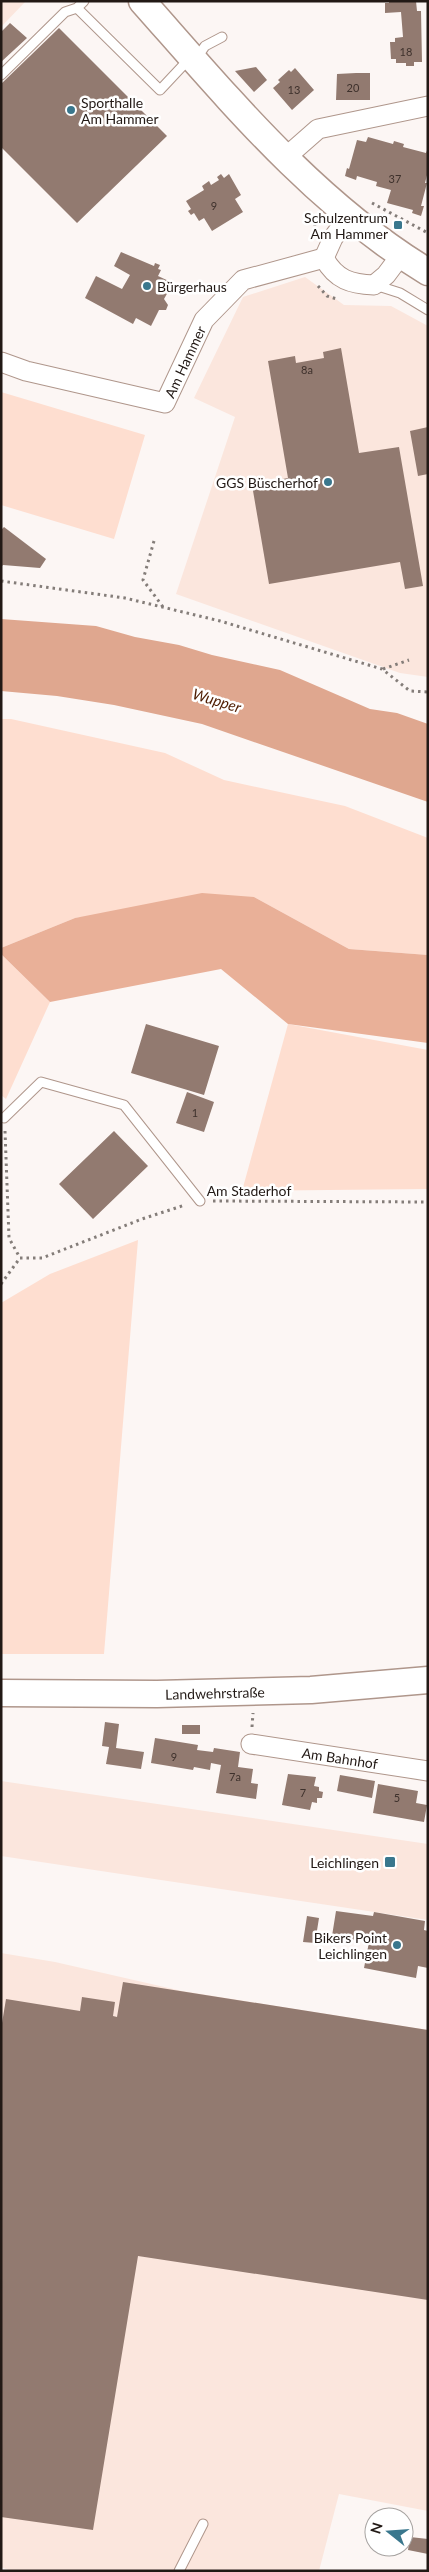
<svg xmlns="http://www.w3.org/2000/svg" width="429" height="2572" viewBox="0 0 429 2572" font-family="Lato,sans-serif">
  <style>
    .built { fill: #fbe6dd }
    .green { fill: #feded0 }
    .forest { fill: #e9b098 }
    .water { fill: #dfa78f }
    .building { fill: #927a70 }
    .lines { fill: none; stroke-linecap: round; stroke-linejoin: round }
    .service-casing { stroke: #af968b; stroke-width: 11 }
    .minor-casing { stroke: #af968b; stroke-width: 21 }
    .secondary-casing { stroke: #af968b; stroke-width: 29 }
    .path { stroke: #847d79; stroke-width: 3; stroke-dasharray: 2.5 4; stroke-linecap: butt }
    .service { stroke: #fff; stroke-width: 9 }
    .minor { stroke: #fff; stroke-width: 19 }
    .secondary { stroke: #fff; stroke-width: 26 }
    .poi-dot { fill: #3a778d; stroke: #fff; stroke-width: 2 }
    .labels { text-anchor: middle; dominant-baseline: central; stroke-width: 5; stroke-linejoin: round; paint-order: stroke }
    .number-label { font-size: 11px; fill: #3e312c }
    .poi-label { font-size: 14px; fill: #221915; stroke: #fff; text-anchor: end }
    .street-label { font-size: 14px; fill: #221915; stroke: #fff }
    .water-label { font-size: 15px; font-style: italic; fill: #4e1c01; stroke: #fff }
  </style>
  <rect width="100%" height="100%" fill="#fcf6f4"/>
  <path class="built" d="M1,1H26L1,27Z
    M305,277L344,305L391,306L428,326V677L400,673L176,594L235,417L194,398L243,297Z
    M1,1781L428,1844V1920L1,1856Z
    M1,1953L55,1962L182,1991L428,2030V2511L339,2494L319,2571H11L1,2567Z"/>
  <path class="green" d="M1,392L145,435L114,539L1,505Z
    M1,719H11L165,753L224,780L345,806L428,838V955L349,949L254,897L75,918L1,948Z
    M1,954L50,1002L6,1099L1,1095Z
    M288,1024L428,1050V1189L242,1191Z
    M138,1240L104,1654H1V1303L50,1274Z"/>
  <path class="forest" d="M202,893L254,897L349,949L428,955V1043L288,1024L221,969L50,1002L1,954V948L75,918Z"/>
  <path class="water" d="M1,619L96,626L135,637L179,645L212,655L280,670L370,709L397,713L428,724V802L202,724L114,705L57,696L1,691Z"/>
  <path class="building" d="M389,1H416L417,11H421L422,62H414V66H406V63H396V59H391L390,42H395V38L403,37L401,12L385,13V3H389Z
    M10,23L27,38L1,62V32Z
    M59,28L167,136L77,223L1,147V84Z
    M256,67L267,80L254,92L235,71Z
    M295,68L314,90L292,110L273,88L280,82L278,80L289,70L291,72Z
    M356,73H370V100H336L337,74Z
    M368,137L393,144L394,141L404,144L403,147L426,153L428,148V171L425,183H427L421,206H424L421,216L412,213L413,210L387,203L391,190L376,186L377,182L357,176L356,180L345,176L347,168L349,169L357,140L366,142Z
    M221,174L224,178L229,174L241,195L235,199L243,212L212,231L204,218L199,221L194,213L191,215L188,211L191,209L186,201L204,190L202,186L209,181L211,185L219,180L217,177Z
    M121,252L154,266L155,263L160,265L158,269L161,270L158,276L173,283L164,299L168,305L166,310H159L151,326L136,318L133,324L85,298L96,276L122,289L130,275L114,266Z
    M341,348L359,453L399,447L423,586L405,589L400,562L269,584L252,485L288,478L268,361L295,356L296,363L324,358L323,352Z
    M428,427V474L418,476L410,431Z
    M4,527L46,559L40,568L3,565L1,567V530Z
    M146,1024L219,1046L204,1095L131,1073Z
    M187,1092L214,1102L204,1132L176,1123Z
    M114,1131L148,1166L93,1219L59,1184Z
    M105,1722L119,1724L116,1748L144,1752L141,1769L106,1764L109,1747L102,1746Z
    M182,1725H200V1734H182Z
    M155,1738L198,1745L197,1750L213,1752L214,1748L240,1752L238,1767L253,1769L251,1783L258,1784L256,1799L216,1793L221,1765L211,1763L210,1770L194,1767L193,1770L151,1763Z
    M288,1774L316,1777L314,1786L319,1787V1791L323,1792L322,1798H317V1803L312,1802L310,1810L282,1805Z
    M340,1775L375,1781L372,1798L337,1791Z
    M378,1784L418,1791L416,1803L427,1805L424,1822L373,1813Z
    M336,1911L373,1916L374,1912L425,1921L424,1930L428,1931V1968L418,1966L416,1978L364,1968L369,1942L332,1936Z
    M307,1916L319,1918L315,1943L303,1942Z
    M123,1982L428,2030V2300L138,2256L93,2530L1,2517V2029L6,1999L80,2011L82,1997L115,2002L113,2016L117,2017Z
    M410,2537L428,2539V2554L408,2550Z"/>
  <g class="lines">
    <g class="service-casing">
      <path id="service" d="M84,1L77,8L160,90L190,58
        M196,59L205,46L222,37
        M1,75L65,12L77,8
        M375,285L400,293L428,310
        M4,1118L41,1082L124,1105L200,1201
        M179,2571L203,2524"/>
    </g>
    <g class="minor-casing">
      <g id="minor">
        <path d="M285,158L318,129L428,106"/>
        <path d="M324,258C336,280 351,284 374,285L386,275L401,255"/>
        <path d="M324,258L333,238L349,216"/>
        <path id="s1" d="M1,362L26,371L165,403L204,320L243,280L324,258"/>
        <path id="s2" d="M251,1744L428,1771"/>
      </g>
    </g>
    <g class="secondary-casing">
      <g id="secondary">
        <path d="M142,1C229,99 315,204 428,272"/>
        <path id="s3" d="M1,1693L157,1694L311,1690L428,1680"/>
      </g>
    </g>
    <path class="path" d="M372,203L428,233
      M313,232L317,217
      M318,286L327,296L337,299
      M154,541L143,580L163,607
      M1,581L125,598L220,621L382,669L410,691L428,692
      M383,669L409,660
      M5,1131L9,1238L20,1258
      M213,1201L428,1202
      M20,1258H42L142,1219L185,1205
      M1,1284L20,1258
      M252,1727L253,1713"/>
    <use href="#service" class="service"/>
    <use href="#minor" class="minor"/>
    <use href="#secondary" class="secondary"/>
  </g>
  <g class="poi-dot">
    <circle cx="71" cy="110" r="5"/>
    <rect x="393" y="220" width="10" height="10" rx="2.5"/>
    <circle cx="147" cy="286" r="5"/>
    <circle cx="328" cy="482" r="5"/>
    <rect x="384" y="1856" width="12" height="12" rx="2.5"/>
    <circle cx="397" cy="1945" r="5"/>
  </g>
  <g class="labels">
    <g class="number-label">
      <text x="406" y="51">18</text>
      <text x="353" y="87">20</text>
      <text x="294" y="89">13</text>
      <text x="395" y="178">37</text>
      <text x="214" y="205">9</text>
      <text x="307" y="369">8a</text>
      <text x="195" y="1112">1</text>
      <text x="174" y="1756">9</text>
      <text x="235" y="1776">7a</text>
      <text x="303" y="1792">7</text>
      <text x="397" y="1797">5</text>
    </g>
    <g class="poi-label">
      <text x="81" y="102" text-anchor="start">Sporthalle<tspan x="81" dy="16">Am Hammer</tspan></text>
      <text x="388" y="217">Schulzentrum<tspan x="388" dy="16">Am Hammer</tspan></text>
      <text x="157" y="286" text-anchor="start">Bürgerhaus</text>
      <text x="318" y="482">GGS Büscherhof</text>
      <text x="379" y="1862">Leichlingen</text>
      <text x="387" y="1937">Bikers Point<tspan x="387" dy="16">Leichlingen</tspan></text>
    </g>
    <g class="street-label">
      <text stroke="none"><textPath href="#s1" startOffset="215">Am Hammer</textPath></text>
      <text x="249" y="1190">Am Staderhof</text>
      <text stroke="none"><textPath href="#s3" startOffset="214">Landwehrstraße</textPath></text>
      <text stroke="none"><textPath href="#s2" startOffset="90">Am Bahnhof</textPath></text>
    </g>
    <g class="water-label">
      <text transform="translate(217 700) rotate(17)">Wupper</text>
    </g>
  </g>
  <rect width="429" height="2572" fill="none" stroke="#221915" stroke-width="5"/>
  <g transform="translate(389 2532) rotate(287)"><circle r="24" fill="#ffffff" stroke="#a7a3a1"/>
  <path d="M0-4L9 19L0 12L-9 19Z" fill="#3a778d"/>
  <text y="-8" font-size="14" font-weight="bold" text-anchor="middle" fill="#221915">N</text>
  </g>
</svg>
